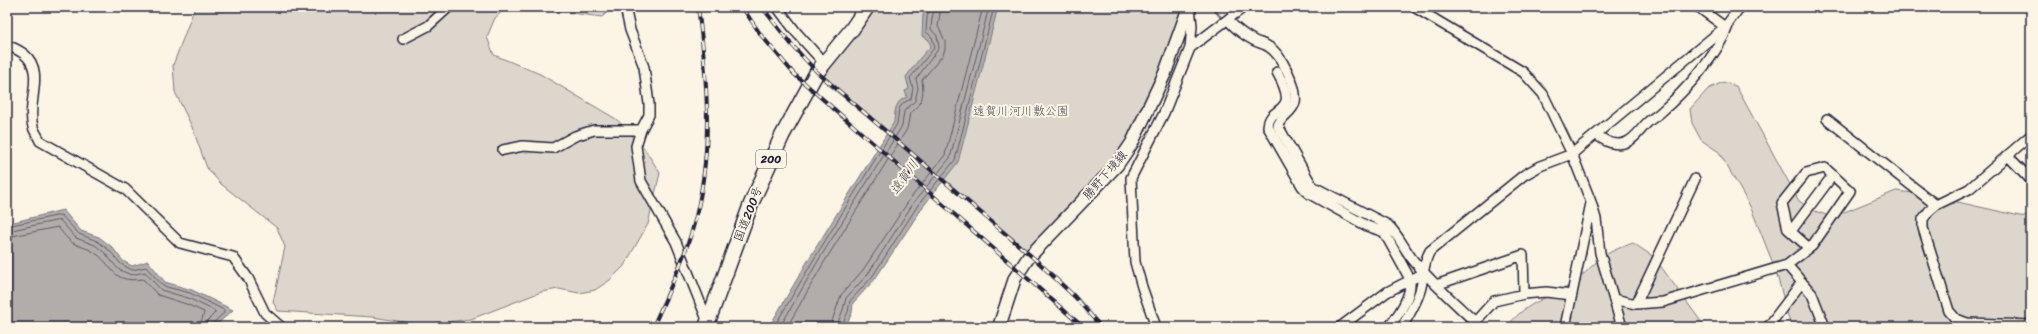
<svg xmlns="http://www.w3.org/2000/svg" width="2038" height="334" viewBox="0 0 2038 334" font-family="Sriracha,'Klee One',sans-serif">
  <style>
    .green { fill: #dcd6cc; stroke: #7f7c84 }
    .water { fill: #b2adab; stroke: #78757e }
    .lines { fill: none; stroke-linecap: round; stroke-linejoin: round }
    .shore { stroke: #5c5a68; stroke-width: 1 }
    .stream { stroke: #78757e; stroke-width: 2.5 }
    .minor-casing { stroke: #22223b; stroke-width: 12 }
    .major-casing { stroke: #22223b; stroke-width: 15 }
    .highway-casing { stroke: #22223b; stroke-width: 17 }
    .minor { stroke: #fcf5e5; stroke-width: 9 }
    .major { stroke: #fcf5e5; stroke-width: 12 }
    .highway { stroke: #fcf5e5; stroke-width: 14 }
    .rail-casing { stroke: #22223b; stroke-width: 4 }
    .rail { stroke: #fcf5e5; stroke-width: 2.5; stroke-dasharray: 8; stroke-linecap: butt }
    .labels { text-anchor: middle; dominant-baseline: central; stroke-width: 4; stroke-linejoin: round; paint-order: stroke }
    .shield { fill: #fcf5e5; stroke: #63616e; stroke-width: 1 }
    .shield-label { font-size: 11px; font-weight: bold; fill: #22223b }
    .park-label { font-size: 12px; fill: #504f5f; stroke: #fcf5e5 }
    .street-label { font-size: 12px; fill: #22223b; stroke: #fcf5e5 }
    .water-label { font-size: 13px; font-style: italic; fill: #545362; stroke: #fcf5e5 }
  </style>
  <rect width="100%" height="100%" fill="#fcf5e5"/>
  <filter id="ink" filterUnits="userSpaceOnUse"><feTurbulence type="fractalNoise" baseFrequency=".025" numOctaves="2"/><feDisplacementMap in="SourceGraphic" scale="8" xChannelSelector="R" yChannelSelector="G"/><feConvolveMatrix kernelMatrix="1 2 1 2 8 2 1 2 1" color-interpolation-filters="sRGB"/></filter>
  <g filter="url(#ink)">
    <path class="green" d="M195,7H507L495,18L487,37L494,55L540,74L616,119L639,140L660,173L648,224L624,266L610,280L595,290L579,293L559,289L541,292L471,319L424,325L372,317L278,311L273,302L285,247L277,228L221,184L207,168L192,127L175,92L173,65Z
      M526,7H613L602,17Z
      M873,7H1184L1161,74L1130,140L1109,167L1028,251L820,78L840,55Z
      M1723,82L1736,86L1799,201L1815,211L1832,217L1896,191L1922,194L2020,216L2031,217V327H1791L1776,271L1751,208L1719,152L1701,140L1692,123L1690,109L1708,89Z
      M1633,243L1654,257L1705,327H1507C1524,304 1543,300 1567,287C1581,279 1590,266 1603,257C1612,250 1622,247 1633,243Z"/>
    <path class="water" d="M927,7H998L958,162L922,208L875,279L853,303L852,313L845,327H769L810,257L894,122C895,110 895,101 907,97L905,91L909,89L906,77L920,58L931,46L928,39L922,36L923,15Z
      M63,210L81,231L99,237L112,247L123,261L132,266L148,261L165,282L192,290L233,310L214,327H7V222L10,223Z"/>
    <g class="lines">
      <path class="shore" d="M7,226L61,215L79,234L97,241L109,250L121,264L132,270L146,267L163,286L190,293L224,310V313L213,323L211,327
        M7,231L60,220L76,238L95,245L105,253L118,269L131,275L145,272L161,290L188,298L215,311V313L208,320L206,327
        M7,237L58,227C63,233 68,241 75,244C81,247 87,248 92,251C115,264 109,284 143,279L158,295L186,304L204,312L200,327
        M774,327L814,259L897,124L899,109L903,103L911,99L913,88L910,78L935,47L932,37L926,32L927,17L930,7
        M780,327L818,261L902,126L904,111L915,101L918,88L916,79L939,48L937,36L931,29L932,18L935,7
        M787,327L823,264L907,129L910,113C923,105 924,94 922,80L943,55L945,49V41L938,26L941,7
        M830,327L841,295L863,270L910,199L945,155L983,7
        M836,327L843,310L846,298L868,274L914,202L950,158L989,7
        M841,327L848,312L850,301L872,277L918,205L955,160L994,7"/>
      <path class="stream" d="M1212,7L1223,20
        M1226,24L1235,33
        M1277,63L1285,76
        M1346,208L1373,223
        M1394,239L1410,270
        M1413,293L1417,283
        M1395,327L1406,309"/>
      <g class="minor-casing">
        <path id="minor" d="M625,7L630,30L644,67L649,104V115L641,130L636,146L641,181L676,242L708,322
          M777,7L796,32L824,63
          M1414,7L1523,72L1543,94L1572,154L1591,202L1596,219L1600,253L1622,327
          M1698,7L1725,27
          M1228,20C1235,28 1245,36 1255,41C1259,43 1265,44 1269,47C1281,54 1298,88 1295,102C1293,113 1280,116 1278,126L1310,182L1312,186L1388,225C1398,234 1404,249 1413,260C1432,283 1454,302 1475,322L1494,301L1524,294L1523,255L1436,285
          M403,39L428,26L449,7
          M7,46C14,47 18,50 24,54C46,72 26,102 33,127C34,131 38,136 40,141L125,189L180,243L233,257L248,278L265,313L281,327
          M1190,48L1244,7
          M1277,72C1302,117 1269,103 1268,127L1302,186L1308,193L1367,226L1384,232L1410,279C1412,296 1399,314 1389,327
          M1827,119L1936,205
          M1596,134C1604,141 1616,147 1627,142C1636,138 1641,128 1649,121C1652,118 1657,116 1661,112C1685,91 1717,56 1728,26
          M2031,135L1969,189L1936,205L1929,211L1923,219V228L1949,311L1956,319L1967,323L2031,325
          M503,150L523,146L553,148L575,136L594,130H641
          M2008,156L2031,180
          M1791,231L1833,175
          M1787,265L1812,246L1850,191L1825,168L1806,173L1782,203L1788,229L1809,248
          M1524,294L1546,292L1572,295
          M1614,299L1636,304L1663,302L1787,265L1812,294L1825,327
          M1636,304L1695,179
          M1156,327L1142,287L1135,262L1131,178L1164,113L1190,48L1192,26L1190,7
          M1340,327L1387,292L1424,273
          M1402,327C1409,315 1418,301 1421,287C1424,275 1423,262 1430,251L1524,175L1540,166L1572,154L1725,27L1740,7
          M1565,327L1591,203
          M1768,327L1802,282"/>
      </g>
      <g class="major-casing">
        <path id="major" d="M999,327L1015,278L1028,258L1117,165L1132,143L1165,73L1189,7"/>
      </g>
      <g class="highway-casing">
        <path id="highway" d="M706,327L751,204L782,136L817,72L852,29L867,7"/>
      </g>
      <use href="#minor" class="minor"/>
      <use href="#major" class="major"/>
      <use href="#highway" class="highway"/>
      <g class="rail-casing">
        <path id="rail" d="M742,7L761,35L794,74L1083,327
          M762,7L791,44L817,72L1037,261L1075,297L1101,327
          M653,327C667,295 682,264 692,231C714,156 708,83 698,7"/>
      </g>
      <use href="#rail" class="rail"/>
    </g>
  </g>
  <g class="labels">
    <rect class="shield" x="756" y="150" width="30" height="18" rx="3"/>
    <g class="shield-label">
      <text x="771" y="159">200</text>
    </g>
    <g class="park-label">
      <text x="1021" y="111">遠賀川河川敷公園</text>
    </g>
    <g class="street-label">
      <text transform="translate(1105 175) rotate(-49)">勝野下境線</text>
      <text transform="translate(748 214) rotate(-69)">国道200号</text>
    </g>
    <g class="water-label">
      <text transform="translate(904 177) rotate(-55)">遠賀川</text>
    </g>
  </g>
  <rect width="2038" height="334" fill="none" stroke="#fcf5e5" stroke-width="24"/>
  <rect x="12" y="12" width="2014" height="310" fill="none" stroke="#22223b" stroke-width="1.5" filter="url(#ink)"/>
</svg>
